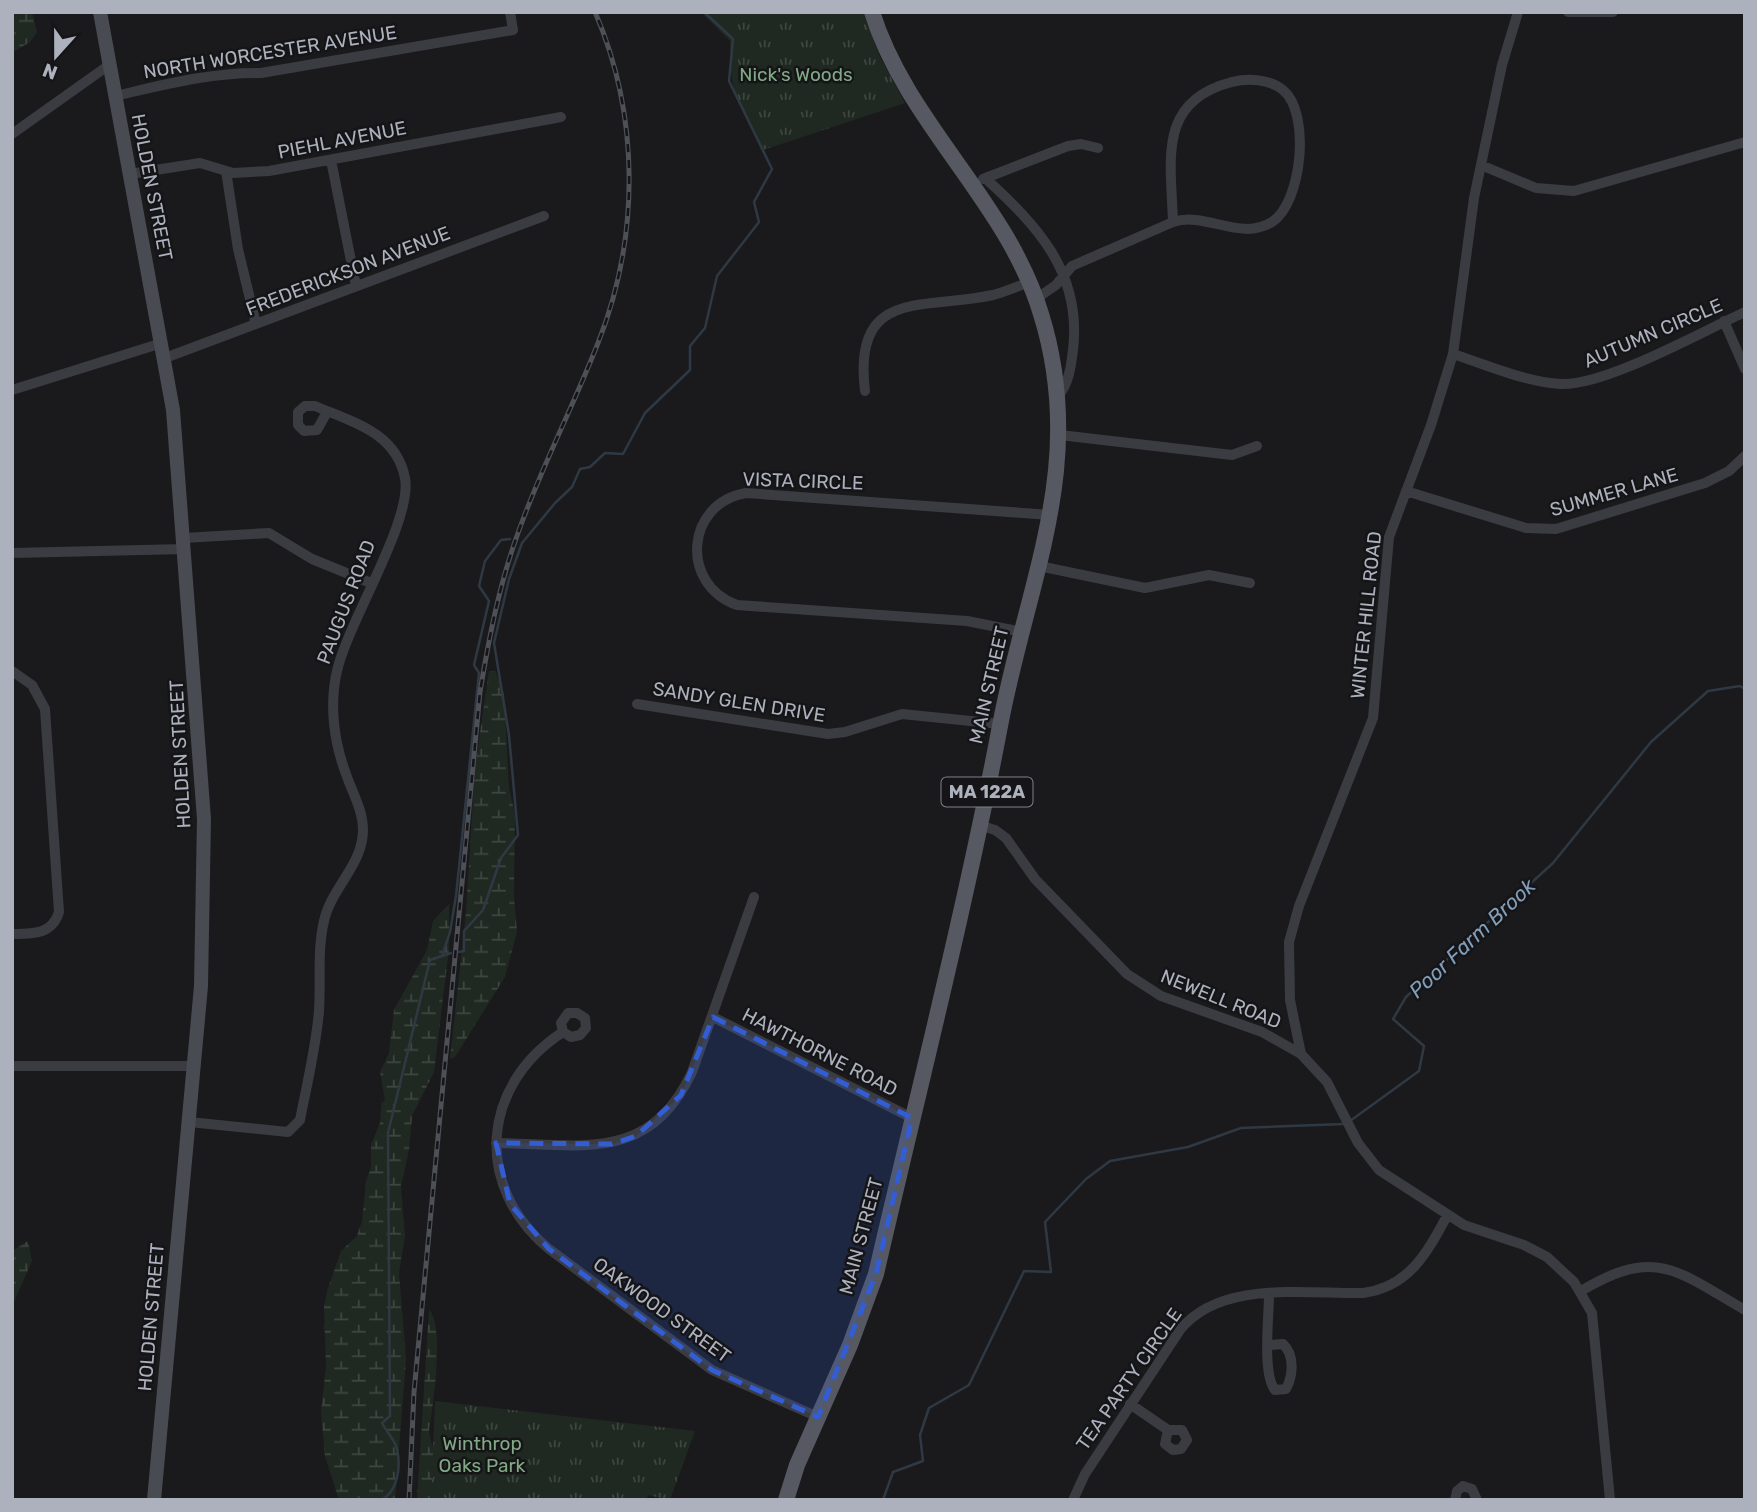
<svg xmlns="http://www.w3.org/2000/svg" width="1757" height="1512" viewBox="0 0 1757 1512" font-family="Rubik,sans-serif">
  <style>
    .wetland { fill: url(#wetland-marsh) }
    .park { fill: url(#park-tufts) }
    .lines { fill: none; stroke-linecap: round; stroke-linejoin: round }
    .stream { stroke: #2f3943; stroke-width: 2.5 }
    .street { stroke: #3b3c42; stroke-width: 10 }
    .secondary { stroke: #494b52; stroke-width: 14 }
    .primary { stroke: #575962; stroke-width: 16 }
    .rail-casing { stroke: #4e5057; stroke-width: 5 }
    .rail { stroke: #151518; stroke-width: 2.5; stroke-dasharray: 8; stroke-linecap: butt }
    .marked { fill: #325dd4; fill-opacity: 0.2; stroke: #325dd4; stroke-width: 5; stroke-dasharray: 14 9; stroke-linejoin: round }
    .labels { text-anchor: middle; dominant-baseline: central; stroke-width: 5; stroke-linejoin: round; paint-order: stroke }
    .shield { fill: #151518; stroke: #7f828c; stroke-width: 2 }
    .shield-label { font-size: 18px; font-weight: bold; fill: #acb1bd }
    .street-label { font-size: 19px; fill: #acb1bd; stroke: #151518 }
    .park-label { font-size: 19px; fill: #82a985; stroke: #151518 }
    .water-label { font-size: 21px; font-style: italic; fill: #819eba; stroke: #151518 }
  </style>
  <defs>
    <pattern id="wetland-marsh" width="20" height="14" patternUnits="userSpaceOnUse" patternTransform="scale(1.75)"><rect width="20" height="14" fill="#1f2921"/><path d="M1 5h8M5 5V1M11 12h8M15 12V8" fill="none" stroke="#3d463f"/></pattern>
    <pattern id="park-tufts" width="24" height="20" patternUnits="userSpaceOnUse" patternTransform="scale(1.75)"><rect width="24" height="20" fill="#1f2921"/><path d="M3 7l-1-3M5 7V3M7 7l1-3M15 17l-1-3M17 17v-4M19 17l1-3" fill="none" stroke="#3d463f"/></pattern>
  </defs>
  <rect width="100%" height="100%" fill="#1a1a1d"/>
  <path class="wetland" d="M12,12H32L37,32L30,42L12,53Z
    M489,671H495L504,693L509,787L515,815L514,897L517,932L505,977L455,1057L450,1059L466,912L475,767Z
    M449,904V949L434,1072L412,1116L409,1150L401,1186L405,1236L399,1273L406,1359L395,1500H339L325,1456L321,1412L326,1367L324,1308L327,1291L341,1251L357,1236L362,1221L366,1181L371,1167V1145L380,1123L382,1097V1103L385,1100L380,1072L389,1053L394,1010L427,950L433,921Z
    M28,1241L32,1261L12,1306V1251Z
    M429,1310C445,1325 433,1407 429,1430C433,1463 451,1476 472,1500H417Z"/>
  <path class="park" d="M701,12H863L880,57L905,103L763,150L734,90L730,67V41Z
    M435,1401L695,1431L670,1500L648,1495L646,1500H431Z"/>
  <g class="lines">
    <path class="stream" d="M459,952L464,951V931L483,910L501,858L518,835L509,735L494,643L509,579L522,543L555,503L572,487L580,469L590,467L605,453L623,454L645,413L690,370V346L705,328L717,276L759,222L754,202L772,169L729,81L733,39L704,12
      M442,956L450,932L456,896L479,673L474,665L489,601L479,586L485,561L501,540L510,539
      M1350,1121L1419,1071L1424,1046L1393,1019L1406,997L1553,863L1651,742L1708,691L1740,686L1745,689
      M381,1500C398,1492 401,1467 397,1449C395,1440 386,1431 382,1423L390,1416L388,1133L430,960L451,953
      M883,1500L893,1472L923,1461L920,1435L929,1408L969,1385L1024,1271L1051,1272L1045,1222L1086,1179L1110,1161L1188,1147L1241,1128L1344,1124"/>
    <path class="street" d="M1568,12H1613
      M115,96C163,85 212,72 261,73L513,30L510,12
      M12,134L109,65
      M331,160L356,286
      M1481,165L1536,188L1574,191L1745,142
      M226,171L238,249L256,324
      M130,174L200,163L233,173L269,171L561,117
      M985,178C1038,226 1082,273 1073,350C1071,366 1069,384 1058,396
      M983,179L1068,146L1081,144L1098,148
      M1036,299L1056,285L1072,266L1173,222C1171,160 1157,101 1232,82C1248,78 1270,79 1283,90C1311,113 1302,203 1272,222C1240,242 1206,211 1173,222
      M1724,321L1745,369
      M1453,354C1487,365 1525,382 1561,384C1605,386 1701,332 1745,312
      M165,358L544,216
      M12,390L162,343
      M865,391C852,287 925,310 993,295C1005,292 1017,287 1029,282
      M1060,435L1232,455L1257,446
      M1406,491L1526,528L1556,529L1705,483L1729,471L1745,456
      M184,538L269,533L312,559L371,583
      M12,553L185,549
      M1039,566L1145,588L1209,575L1250,583
      M1022,632L967,621L737,605C679,584 686,503 746,493L1051,515
      M12,671L32,685L45,709L59,912C52,935 32,934 12,934
      M637,704L828,734L845,732L902,714L1000,724
      M979,825L995,830L1006,838L1035,879L1127,974L1161,996L1262,1032L1301,1054L1327,1082L1358,1143L1379,1170L1464,1225L1524,1245L1547,1257L1574,1282L1592,1313L1610,1500
      M713,1017L912,1118
      M563,1032L561,1023L568,1013H577L585,1018L586,1028L580,1035L571,1037L563,1032C481,1085 473,1186 549,1249L712,1370L818,1417
      M1301,1054L1290,1000L1289,942L1299,906L1373,718L1389,537L1431,425L1453,354L1474,198L1502,65L1518,12
      M12,1066H194
      M189,1122L288,1132L300,1120C307,1084 316,1047 319,1011C321,981 317,950 324,921C331,888 363,865 363,830C363,810 352,792 346,774C334,742 329,705 337,671C348,622 413,520 405,478C396,432 352,422 315,406H305L298,412V425L304,431L317,430L327,412
      M496,1143C581,1144 649,1164 692,1072L754,897
      M1581,1291C1656,1246 1677,1271 1745,1310
      M1269,1345L1283,1344C1295,1355 1293,1376 1286,1389L1275,1390C1262,1374 1269,1316 1269,1295
      M1130,1404L1168,1430H1182L1187,1440L1181,1449L1173,1450L1165,1444L1168,1430
      M1073,1500L1085,1474L1180,1330C1220,1280 1304,1294 1363,1293C1409,1287 1427,1253 1447,1216
      M1455,1500L1457,1491L1463,1486L1472,1489L1477,1500"/>
    <path class="secondary" d="M100,12L173,410L204,819L201,986L154,1500"/>
    <path class="primary" d="M786,1500L797,1465L850,1345L876,1274C918,1092 965,910 1000,726C1027,581 1088,465 1041,314C1007,201 907,124 872,12"/>
    <g class="rail-casing">
      <path id="rail" d="M409,1500L414,1392L480,692C489,638 499,585 518,533C541,468 573,407 598,343C640,237 640,116 595,12"/>
    </g>
    <use href="#rail" class="rail"/>
  </g>
  <path class="marked" d="M713,1017L912,1118L876,1274L818,1417L712,1370L549,1249L510,1204L496,1143L612,1144L636,1136L681,1095Z"/>
  <g class="labels">
    <rect class="shield" x="941.5" y="777.5" width="91" height="29" rx="5"/>
    <g class="shield-label">
      <text x="987" y="792">MA 122A</text>
    </g>
    <g class="street-label">
      <text transform="translate(270 52) rotate(-9)">NORTH WORCESTER AVENUE</text>
      <text transform="translate(342 140) rotate(-11)">PIEHL AVENUE</text>
      <text transform="translate(152 187) rotate(79)">HOLDEN STREET</text>
      <text transform="translate(348 271) rotate(-21)">FREDERICKSON AVENUE</text>
      <text transform="translate(1653 333) rotate(-23)">AUTUMN CIRCLE</text>
      <text transform="translate(803 481) rotate(2)">VISTA CIRCLE</text>
      <text transform="translate(1614 492) rotate(-16)">SUMMER LANE</text>
      <text transform="translate(346 602) rotate(-69)">PAUGUS ROAD</text>
      <text transform="translate(1366 615) rotate(-84)">WINTER HILL ROAD</text>
      <text transform="translate(989 685) rotate(-77)">MAIN STREET</text>
      <text transform="translate(739 702) rotate(9)">SANDY GLEN DRIVE</text>
      <text transform="translate(180 754) rotate(-93)">HOLDEN STREET</text>
      <text transform="translate(1221 999) rotate(22)">NEWELL ROAD</text>
      <text transform="translate(820 1052) rotate(27)">HAWTHORNE ROAD</text>
      <text transform="translate(861 1236) rotate(-75)">MAIN STREET</text>
      <text transform="translate(662 1310) rotate(36)">OAKWOOD STREET</text>
      <text transform="translate(151 1317) rotate(-85)">HOLDEN STREET</text>
      <text transform="translate(1129 1379) rotate(-55)">TEA PARTY CIRCLE</text>
    </g>
    <g class="park-label">
      <text x="796" y="74">Nick's Woods</text>
      <text x="482" y="1443">Winthrop<tspan x="482" dy="22">Oaks Park</tspan></text>
    </g>
    <g class="water-label">
      <text transform="translate(1472 938) rotate(-43)">Poor Farm Brook</text>
    </g>
  </g>
  <rect width="1757" height="1512" fill="none" stroke="#acb1bd" stroke-width="28"/>
  <g transform="translate(56 56) rotate(201)" stroke="#151518" stroke-width="5" paint-order="stroke">
  <path d="M0-5L12 26L0 18L-12 26Z" fill="#acb1bd"/>
  <text y="-10" font-size="19" font-weight="bold" text-anchor="middle" fill="#acb1bd">N</text>
  </g>
</svg>
